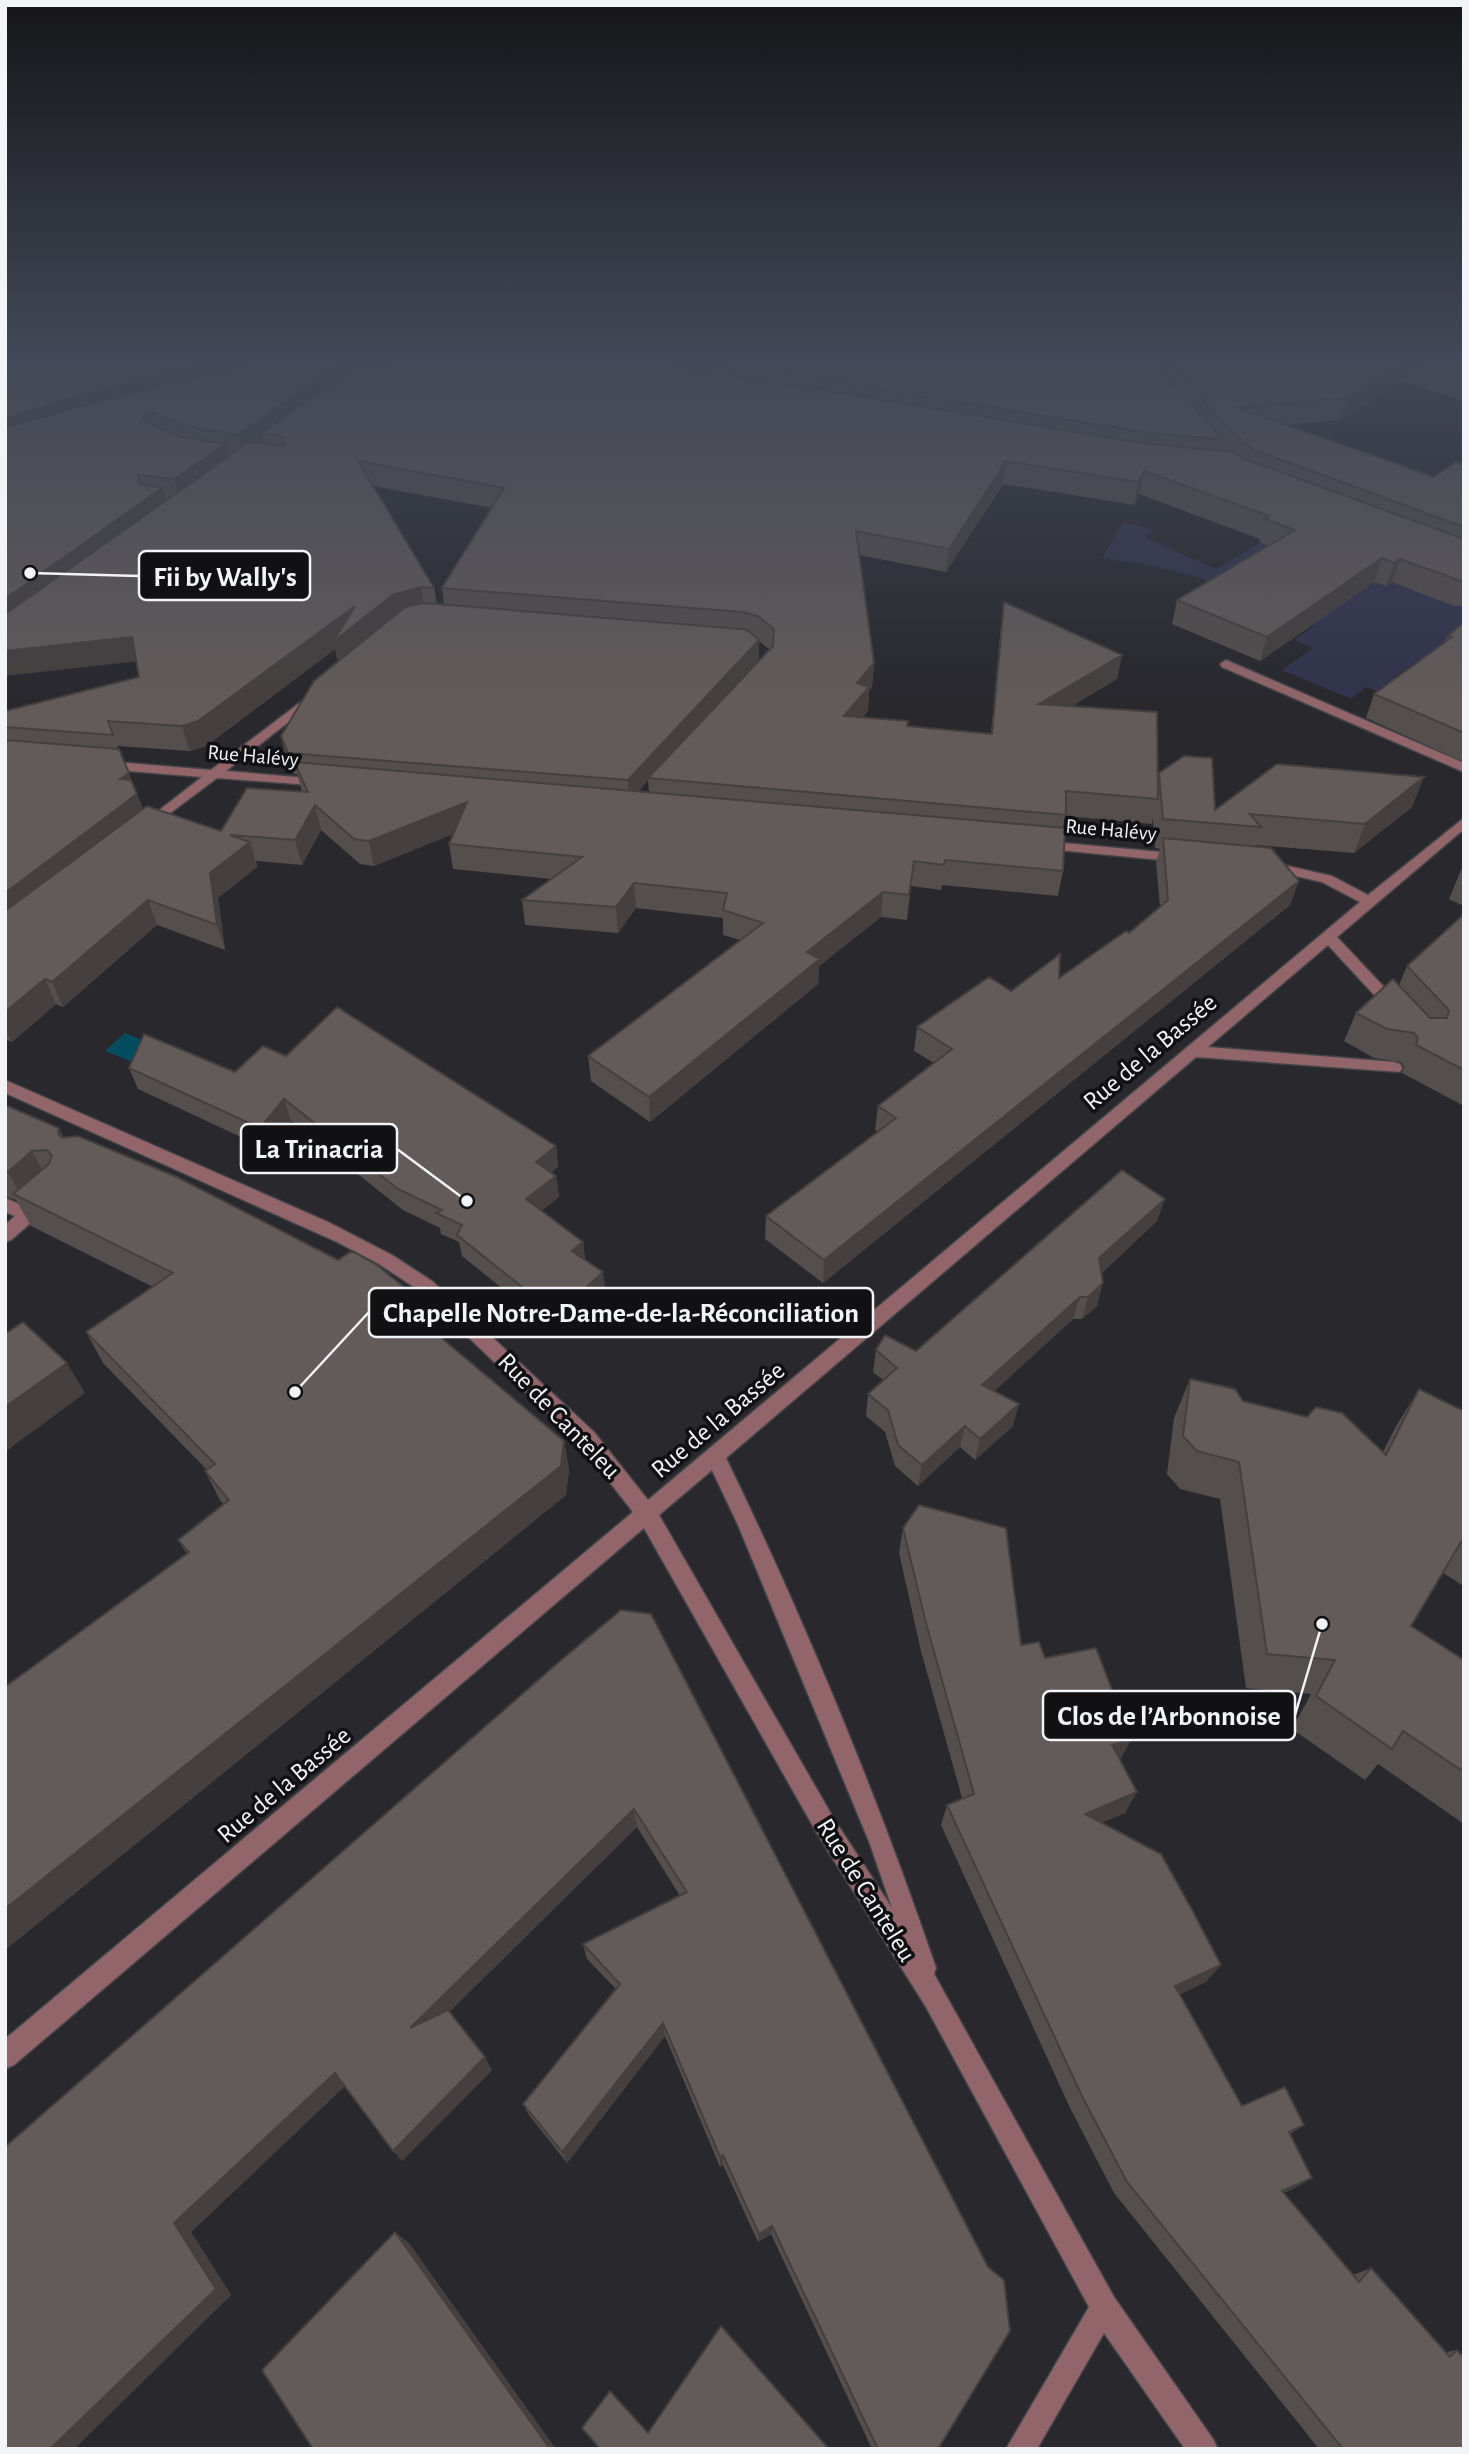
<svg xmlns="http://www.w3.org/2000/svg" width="1469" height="2454" viewBox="0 0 1469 2454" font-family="'Alegreya Sans',sans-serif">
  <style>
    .green { fill: #32334c }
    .water { fill: #034d5e }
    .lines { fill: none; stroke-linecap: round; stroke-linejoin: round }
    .minor-casing { stroke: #444549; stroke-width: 3 }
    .minor { fill: #916569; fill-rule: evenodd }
    .wall { fill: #544e4d; fill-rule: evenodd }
    .shaded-wall { fill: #45403f }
    .building { fill: #625b5a; stroke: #45403f; stroke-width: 2 }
    .labels { text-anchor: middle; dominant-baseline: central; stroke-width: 7; stroke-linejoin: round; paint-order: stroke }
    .far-street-label { font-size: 21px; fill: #f3f4f7; stroke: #111113 }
    .street-label { font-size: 26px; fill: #f3f4f7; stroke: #111113 }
    .leader { fill: none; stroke: #f3f4f7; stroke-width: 2.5 }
    .callout-dot { fill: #f3f4f7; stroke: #111113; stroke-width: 2.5 }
    .callout { fill: #111113; stroke: #f3f4f7; stroke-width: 2.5 }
    .callout-label { font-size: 28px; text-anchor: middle; font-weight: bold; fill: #f3f4f7 }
  </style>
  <rect width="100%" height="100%" fill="#28282d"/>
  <path class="green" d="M1123,523L1153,529L1146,538L1216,569L1259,543L1386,586L1392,582L1412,590L1464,582V637L1434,661L1424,657L1394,677L1410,684L1387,696L1366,687L1351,699L1282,670L1313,648L1295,640L1314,626L1201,578L1149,565L1102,558Z"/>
  <path class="water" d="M125,1033L182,1057L162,1074L105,1051Z"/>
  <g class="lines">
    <g class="minor-casing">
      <path id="minor" d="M1226,660L1464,763V772L1222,667L1220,664Z
        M314,692L320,696L318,699L226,771L320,779L327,783L325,786L217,778L149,829L142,825L144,822L202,777L104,769L97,765L104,761L211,770Z
        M1464,818V829L1337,937L1399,1003L1402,1007L1399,1011H1389L1328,945L1208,1047L1394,1062L1400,1064L1402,1068L1400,1072L1196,1057L726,1458C806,1623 877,1795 936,1968L934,1974L1114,2297L1213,2439L1218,2449H1185L1104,2333L1037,2449H1006L1089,2307L926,2007L818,1835L644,1528L14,2065L5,2069V2039L633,1512L580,1444L420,1291L379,1264L337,1242L5,1093V1080L328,1222L392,1255L432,1281L594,1432L648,1500L1360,902L1322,882L1260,868V862L1265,861L1332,876L1368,895ZM712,1470L738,1525L870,1844L892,1908L834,1819L659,1515Z
        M1042,841L1182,854L1189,858L1182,862L1037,848L1035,845Z
        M43,1195L49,1197L52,1202L49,1207L11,1240L5,1242V1225L15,1216L5,1212V1198L26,1207Z"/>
    </g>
    <use href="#minor" class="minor"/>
  </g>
  <path class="wall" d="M5,356H1464V401L1403,382L1340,420L1285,425L1434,477L1464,465V606H1454L1392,582L1386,586L1374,582L1260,661L1172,624L1177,600L1268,546L1259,542L1260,539L1139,494L1134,505L1003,484L946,572L859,555L874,663L872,687L869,691L868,711L862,718L907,726L991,733L1001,626L1004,602L1122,655L1117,679L1072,706L1158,779L1159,773L1215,810L1412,807L1354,853L1256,845L1255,846L1290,905L823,1283L765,1239L766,1216L878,1132L875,1130L878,1106L934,1063L914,1051L917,1027L1011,991L1059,978L1129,933L1160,907L1156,862L1160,849L1155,848L1153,818L1152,824L1065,816L1063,828V871L1058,896L942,885L941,890L911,886L907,920L881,917L819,966L818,984L650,1122L591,1081L588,1056L740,940L723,935V918L636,908L618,933L525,925L522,900L551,879L453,869L449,844L453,834L374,866L360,864L321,830L302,865L256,861L257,867L218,898L225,950L157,925L63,1007L56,1004L12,1042L5,1039V711L139,677L136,661ZM373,486L492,508L442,588L444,604H437L434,588ZM759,641L770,650L759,660ZM335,649L338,661L281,736L286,757L294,774H297L302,792L221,831L143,809L117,746L190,751L206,746ZM648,780L649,793L638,792Z
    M1464,622V762L1366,718L1374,694L1445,642L1448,636Z
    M1464,868V906L1449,899L1461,870Z
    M1464,914V1106L1402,1073L1404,1067L1401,1062L1374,1058L1344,1041L1356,1013L1399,985L1407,966Z
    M286,1056L556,1146L558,1167L551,1173L556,1176L559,1197L541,1211L583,1242L585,1259L606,1292L560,1335L462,1256L459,1242L441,1234L440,1228L403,1210L291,1121L267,1149L138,1089L129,1068L235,1072Z
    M5,1105L59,1128L64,1138L445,1341L564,1441L569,1470L566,1495L5,1950V1687L187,1554L178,1540L224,1505L220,1500L205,1471L207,1470L103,1363L86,1332L153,1287L31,1226L16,1200L5,1196Z
    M1157,1221L1102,1273L1097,1306L1082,1319H1073L994,1391L1013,1426L975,1460L960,1447L918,1486L895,1466L885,1432L866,1416L868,1394L883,1380L873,1372L876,1350L916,1351Z
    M1190,1379L1243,1401L1383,1452L1395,1428L1419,1389L1464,1411V1582L1462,1585L1443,1573L1411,1626L1464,1660V1824L1378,1764L1365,1780L1292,1729L1311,1694L1246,1688L1220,1499L1180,1489L1167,1474L1174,1418Z
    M903,1528L1021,1645L1045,1658L1120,1760L1125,1813L1101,1823L1206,1982L1180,1994L1242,2106L1304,2125L1290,2134L1293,2189L1283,2193L1353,2275L1371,2268L1446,2352L1457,2350L1464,2449H1319L1114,2193L1070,2108L941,1825L947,1805L962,1798L921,1651L899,1553Z
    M621,1610L938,2449H872L771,2234L758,2242L723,2165L720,2167L665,2036L567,2163L529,2115L523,2104L616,1989L587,1959L583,1944L680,1896L637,1827L449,2012L492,2070L402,2161L345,2086L191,2232L231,2295L74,2449H5Z"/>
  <path class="shaded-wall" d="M236,356H324L5,442V418L74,397Z
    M349,356H372L373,363L274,435L262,433L264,442L243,457L238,435Z
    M1410,360L1403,382L1340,420L1347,398Z
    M226,444L231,467L180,502L174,479Z
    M1006,461L1003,484L946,572L949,549Z
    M1144,471L1139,494L1134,505L1138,482Z
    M138,475L144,498L162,488L169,511L5,630V599L139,484Z
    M1382,558L1374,582L1260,661L1267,637Z
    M1400,559L1392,582L1386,586L1394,563Z
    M421,587L425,610L339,666L335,649L206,746L190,751L182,726L355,606Z
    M132,637L139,661L5,676V651Z
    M759,640V660L648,778V780L629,801L628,780Z
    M1122,655L1117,679L1035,728L1039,704Z
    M874,663L872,687L869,691L868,711L842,740L844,716L857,683Z
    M129,773L146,819L5,927V893L120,779Z
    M1424,777L1412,807L1354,853L1365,824Z
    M467,802L470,827L374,866L369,841Z
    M315,805L321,830L302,865L295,840Z
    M250,842L257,867L218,898L225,950L217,925L210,873Z
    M1299,881L1290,905L823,1283L824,1260Z
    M634,883L636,908L618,933L616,907Z
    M883,892L881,917L819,966L818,984L650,1122L649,1097L807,952Z
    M148,900L157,925L63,1007L52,982Z
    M45,979L56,1004L12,1042L5,1029V1012Z
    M284,1099L291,1121L267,1149L260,1128Z
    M59,1128L75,1161L58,1133Z
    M556,1146L558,1167L539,1183L536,1162Z
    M32,1151L49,1183L23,1199L8,1172Z
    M556,1176L559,1197L530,1220L526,1199Z
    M1165,1199L1157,1221L1093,1281L1099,1258Z
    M583,1242L585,1263L572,1251Z
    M603,1272L606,1292L560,1335L557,1315Z
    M1103,1283L1097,1306L1082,1319L1088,1297Z
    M1080,1297L1073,1319L977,1407L982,1385Z
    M438,1315L446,1346L425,1324Z
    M67,1363L85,1393L5,1452V1407Z
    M1019,1404L1013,1426L975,1460L980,1439Z
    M965,1426L960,1447L918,1486L922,1465Z
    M564,1441L569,1470L566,1495L5,1950V1909Z
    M1131,1740L1119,1762L1112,1745Z
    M1137,1792L1125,1813L1075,1834L1085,1814Z
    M634,1809L637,1827L419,2042L410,2028Z
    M1221,1965L1206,1982L1161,2003L1175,1986Z
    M663,2023L665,2036L567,2163L562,2152Z
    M485,2057L492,2070L402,2161L393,2151Z
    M335,2073L346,2085L191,2232L231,2295L74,2449H50L174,2223Z
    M723,2155V2165L720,2167V2157Z
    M1312,2178L1293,2189L1263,2201L1282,2191Z
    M772,2226L771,2234L758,2242L759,2234Z
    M395,2232L409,2243L556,2449H550Z"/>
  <path class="building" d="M5,356H236L74,397L5,418Z
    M274,356H349L238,435L185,426L154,413L144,414L143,420L177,436L226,444L174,479L138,475L139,484L162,488L5,599V428L82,406Z
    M374,356H618L1149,444L1235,452L1242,458L1464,539V582L1400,559L1394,563L1382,558L1267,637L1177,600L1295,530L1265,519L1269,516L1144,471L1138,482L1006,461L949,549L856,531L874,663L857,683L869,687L844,716L908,721L907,726L992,734L1004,602L1122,655L1039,704L1157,712L1158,799L1066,791V815L648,778L773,646L774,629L758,616L742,612L442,588L504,488L358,461L434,588L421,587L393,595L333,642L355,606L198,721L182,726L108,721L113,735L5,727V711L139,677L132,637L5,651V614L249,442L285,446L284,437L262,433L360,363L390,367L391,360Z
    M674,356H1150L1222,439L1150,433Z
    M1165,356H1464V377L1410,360L1347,398L1235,407L1434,477L1456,462L1464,465V527L1252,449L1225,425Z
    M424,603L741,629L747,630L759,640L628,780L288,753L281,736L314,681L405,607Z
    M1464,622V733L1374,694L1452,637L1448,636Z
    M5,740L119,749L129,773L120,779L131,780L137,794L5,893Z
    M1184,756L1212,758L1215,810L1277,764L1424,777L1365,824L1250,814L1261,827L1163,819L1159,773Z
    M294,762L1065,828L1063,871L945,860L944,865L914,861L909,895L883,892L807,952L820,959L649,1097L588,1056L763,923L723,910L727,893L662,886L634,883L616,907L522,900L582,857L449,844L467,802L369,841L354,839L315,805L295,840L230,835L250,842L210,873L217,925L148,900L52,982L45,979L5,1012V911L147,806L221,831L247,788L308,792Z
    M1163,838L1271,848L1299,881L824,1260L766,1216L896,1118L878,1106L952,1049L917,1027L989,977L1011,991L1060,954L1059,978L1126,931L1129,933L1168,900Z
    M1464,914V1070L1416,1045L1418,1038L1414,1033L1387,1029L1356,1013L1393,979L1430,1018H1447L1449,1011L1446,1007L1407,966Z
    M337,1007L556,1146L536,1162L556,1176L526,1199L583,1242L572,1251L603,1272L557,1315L457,1235L462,1225L436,1213L442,1210L398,1189L284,1099L260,1128L129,1068L144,1034L235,1072L263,1046L286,1056Z
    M5,1105L59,1128L58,1133L62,1138L78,1136L177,1177L338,1260L352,1251L377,1265L438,1315L425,1324L564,1441L561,1466L5,1909V1687L189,1552L178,1540L229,1500L205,1471L215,1464L86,1332L173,1273L13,1194L49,1164L52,1156L47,1150L32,1151L8,1172L5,1171Z
    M1122,1170L1165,1199L1099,1258L1103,1283L1088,1297H1080L982,1385L1019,1404L980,1439L965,1426L922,1465L898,1445L888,1410L868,1394L897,1368L876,1350L885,1335L916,1351Z
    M23,1322L67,1363L5,1407V1334Z
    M1190,1379L1235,1389L1243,1401L1307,1417L1316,1407L1342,1413L1386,1455L1419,1389L1464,1411V1537L1411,1626L1464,1660V1772L1403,1731L1392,1749L1316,1696L1335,1660L1267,1654L1239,1462L1197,1451L1183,1436Z
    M919,1505L1006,1528L1021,1645L1039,1642L1045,1658L1096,1648L1131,1740L1112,1745L1137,1792L1085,1814L1161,1854L1191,1908L1221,1965L1175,1986L1242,2106L1285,2087L1304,2125L1289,2132L1312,2178L1282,2191L1359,2282L1371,2268L1450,2357L1457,2350L1464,2358V2449H1343L1127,2182L1081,2094L947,1805L974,1794L927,1627L903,1528Z
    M621,1610L651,1614L988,2267L1004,2280L1010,2331L938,2449H878L772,2226L759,2234L723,2155L720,2157L663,2023L562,2152L523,2104L620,1984L583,1944L687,1892L634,1809L410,2028L448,2010L485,2057L393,2151L335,2073L174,2223L216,2289L50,2449H5V2147L560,1661Z
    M395,2232L550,2449H313L262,2370Z
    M721,2326L829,2449H600L582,2428L610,2391L648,2433Z"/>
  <linearGradient id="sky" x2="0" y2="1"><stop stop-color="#161619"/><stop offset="0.51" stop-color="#424857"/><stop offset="1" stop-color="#424857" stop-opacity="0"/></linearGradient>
  <rect width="1469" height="699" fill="url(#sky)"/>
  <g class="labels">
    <g class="far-street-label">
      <text transform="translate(253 756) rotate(5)">Rue Halévy</text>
      <text transform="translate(1111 830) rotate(5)">Rue Halévy</text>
    </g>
    <g class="street-label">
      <text transform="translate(1150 1052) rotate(-40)">Rue de la Bassée</text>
      <text transform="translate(559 1416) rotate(46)">Rue de Canteleu</text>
      <text transform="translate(718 1420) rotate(-40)">Rue de la Bassée</text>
      <text transform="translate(284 1785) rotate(-40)">Rue de la Bassée</text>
      <text transform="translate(866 1890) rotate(58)">Rue de Canteleu</text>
    </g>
  </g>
  <path class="leader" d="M30 573L139 576M467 1201L397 1149M295 1392L369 1312M1322 1624L1295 1715"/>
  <g class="callout-dot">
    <circle cx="30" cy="573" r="7"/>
    <circle cx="467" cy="1201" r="7"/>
    <circle cx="295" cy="1392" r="7"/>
    <circle cx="1322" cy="1624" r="7"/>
  </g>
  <g class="callout">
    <rect x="139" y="551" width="171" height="49" rx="7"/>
    <rect x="241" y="1124" width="156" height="49" rx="7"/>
    <rect x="369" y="1288" width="504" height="49" rx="7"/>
    <rect x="1043" y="1691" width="252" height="49" rx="7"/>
  </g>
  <g class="callout-label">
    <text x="225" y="586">Fii by Wally's</text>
    <text x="319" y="1158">La Trinacria</text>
    <text x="621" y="1322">Chapelle Notre-Dame-de-la-Réconciliation</text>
    <text x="1169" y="1725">Clos de l’Arbonnoise</text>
  </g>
  <rect width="1469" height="2454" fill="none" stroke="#f3f4f7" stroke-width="14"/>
</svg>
